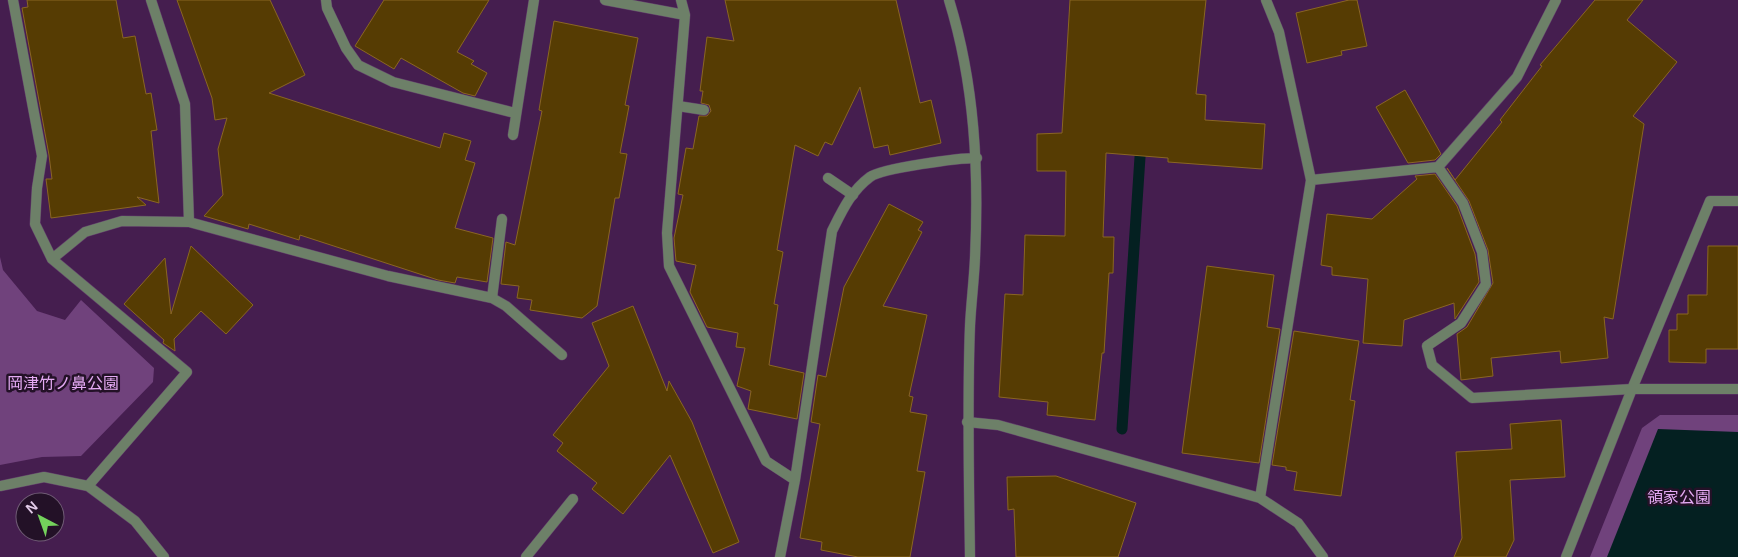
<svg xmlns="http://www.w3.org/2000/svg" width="1738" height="557" viewBox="0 0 1738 557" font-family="Helvetica,'Noto Sans JP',sans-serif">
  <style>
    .green { fill: #70427c }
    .water { fill: #042021 }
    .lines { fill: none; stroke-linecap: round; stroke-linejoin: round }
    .stream { stroke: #042021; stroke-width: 11 }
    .building { fill: #563c03; stroke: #8a6623 }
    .pedestrian-casing { stroke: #613d6b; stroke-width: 11 }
    .minor-casing { stroke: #613d6b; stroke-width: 11 }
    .tertiary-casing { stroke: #613d6b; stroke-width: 11 }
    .pedestrian { stroke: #6d8068; stroke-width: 10 }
    .minor { stroke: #6d8068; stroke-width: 10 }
    .tertiary { stroke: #6d8068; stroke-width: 10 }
    .labels { text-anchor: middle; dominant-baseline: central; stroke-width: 5; stroke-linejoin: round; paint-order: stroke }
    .park-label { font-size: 16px; fill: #e4aaf3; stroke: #231127 }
  </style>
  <rect width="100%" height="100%" fill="#451e4f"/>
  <path class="green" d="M0,257L3,270L37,311L65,320L81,300L154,368L153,382L81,456L42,457L0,465Z
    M1660,415H1738V557H1590L1642,428Z"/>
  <path class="water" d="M1658,429L1738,432V557H1607Z"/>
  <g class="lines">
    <path class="stream" d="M1122,429L1141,142"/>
  </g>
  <path class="building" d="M27,0H116L123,38L135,36L146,94L151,93L157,130L151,131L159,203L137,197L146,205L51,218L46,179H52L49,155L22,8L28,7Z
    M177,0H270L305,75L269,93L440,148L444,133L471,141L465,160L475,163L455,228L493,238L487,282L457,277L455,283L438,280L300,235L299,240L249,224L248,229L204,216L223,195L218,149L227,118L215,120L212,98Z
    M384,0H489L457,52L474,61L471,64L487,73L475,96L463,93L401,58L394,69L355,46Z
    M725,0H896L920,103L931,100L941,143L890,155L888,145L874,148L860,87L832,145L825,142L818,156L795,145L777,250L783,252L774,304L778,305L769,365L804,373L797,419L748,409L751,391L737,386L745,348L736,347L738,333L707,327L690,292L696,265L676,261L674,238L683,195L678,194L686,148L693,149L699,116H707L711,111L709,105L701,103L703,91H700L707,37L734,41Z
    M1070,0H1206L1196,94L1206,95L1205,120L1265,124L1262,169L1168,162V158L1106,153L1103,237H1114L1113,273H1109L1104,353H1102L1095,420L1047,415L1048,402L999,397L1005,294L1023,295L1025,235L1065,236L1066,171H1037V134L1062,133Z
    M1349,0H1357L1367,46L1341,51L1342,55L1307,63L1296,13Z
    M1595,0H1643L1627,20L1677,62L1633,116L1644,124L1613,319L1604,317L1608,358L1561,363L1560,351L1491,358L1493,376L1461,380L1457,334L1467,327L1493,283L1488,250L1469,201L1447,168L1455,180L1502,122L1500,120L1542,66L1540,65Z
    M554,21L638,38L625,105L629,106L620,153L627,154L619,198H615L597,306L582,318L530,310L532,300L517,298L519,286L501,284L506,242L515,245L542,111L539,110Z
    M1405,90L1441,154L1435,160L1408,163L1376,107Z
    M1435,174L1457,206L1475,254L1479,282L1455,319L1454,303L1404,320L1402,346L1363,343L1368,279L1332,275V267L1321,265L1327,214L1372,219L1417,179L1415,176Z
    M889,204L923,222L918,230L922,232L883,306L927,315L909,396L913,397L910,412L927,415L917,471L925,472L910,557H858L821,550L822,542L800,538L820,424L811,422L818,375L826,377L844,287Z
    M191,246L253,305L226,334L201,311L174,339L175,351L163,343L164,340L124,304L165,258L171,314Z
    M1708,246H1738V349H1706V363L1669,362V330H1677V314H1688V295H1707Z
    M1207,266L1274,275L1267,327L1280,329L1259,463L1182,453Z
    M633,306L667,391L669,381L692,422L739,542L713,553L670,455L623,514L592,489L597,483L557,451L563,443L553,435L609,366L592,323Z
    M1294,331L1359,341L1350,400L1355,401L1341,496L1294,490L1297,472L1286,470V467L1272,465Z
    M1561,420L1565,477L1510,480L1514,540L1506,557H1454L1462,538L1456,452L1512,449L1510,424Z
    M1056,476L1136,503L1118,557H1016L1014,509L1008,510L1007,477Z"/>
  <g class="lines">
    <g class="pedestrian-casing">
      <path id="pedestrian" d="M678,106L704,110
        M828,178L853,195"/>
    </g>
    <g class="minor-casing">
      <path id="minor" d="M13,0L42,156L37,188L35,224L52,259L187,372L88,486
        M151,0L185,104L189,222L388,276L492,298L506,306L562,355
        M326,0L327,8L346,48L358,65L393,82L515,113
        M605,0L685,15
        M681,0L685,15L667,233L669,266L766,461L795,480
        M513,135L534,0
        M1438,167L1463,203L1482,252L1486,284L1461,323L1427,346L1432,365L1472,398L1632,389L1710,201H1738
        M1311,180L1438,167L1517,77L1556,0
        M52,259L85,232L122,221L189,222
        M492,298L502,219
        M967,422L998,425L1260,498L1298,523L1323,557
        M0,486L44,477L88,486L135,521L164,557
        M1260,498L1311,180L1279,32L1266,0
        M526,557L573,499
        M780,557L795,480L832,231C842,211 851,191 870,177C882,168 959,158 977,158"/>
    </g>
    <g class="tertiary-casing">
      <path id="tertiary" d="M949,0C975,84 979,171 975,258C974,281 971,304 970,326C967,403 969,480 970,557
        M1566,557L1632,389H1738"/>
    </g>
    <use href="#pedestrian" class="pedestrian"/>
    <use href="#minor" class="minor"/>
    <use href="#tertiary" class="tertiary"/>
  </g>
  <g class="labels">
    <g class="park-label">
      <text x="63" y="383">岡津竹ノ鼻公園</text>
      <text x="1679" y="497">領家公園</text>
    </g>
  </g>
  <g transform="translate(40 517) rotate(319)"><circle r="24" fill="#231127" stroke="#705c75"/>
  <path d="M0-4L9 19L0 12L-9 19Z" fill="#74d25c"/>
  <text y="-8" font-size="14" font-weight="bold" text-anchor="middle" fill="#e3cce9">N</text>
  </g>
</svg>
